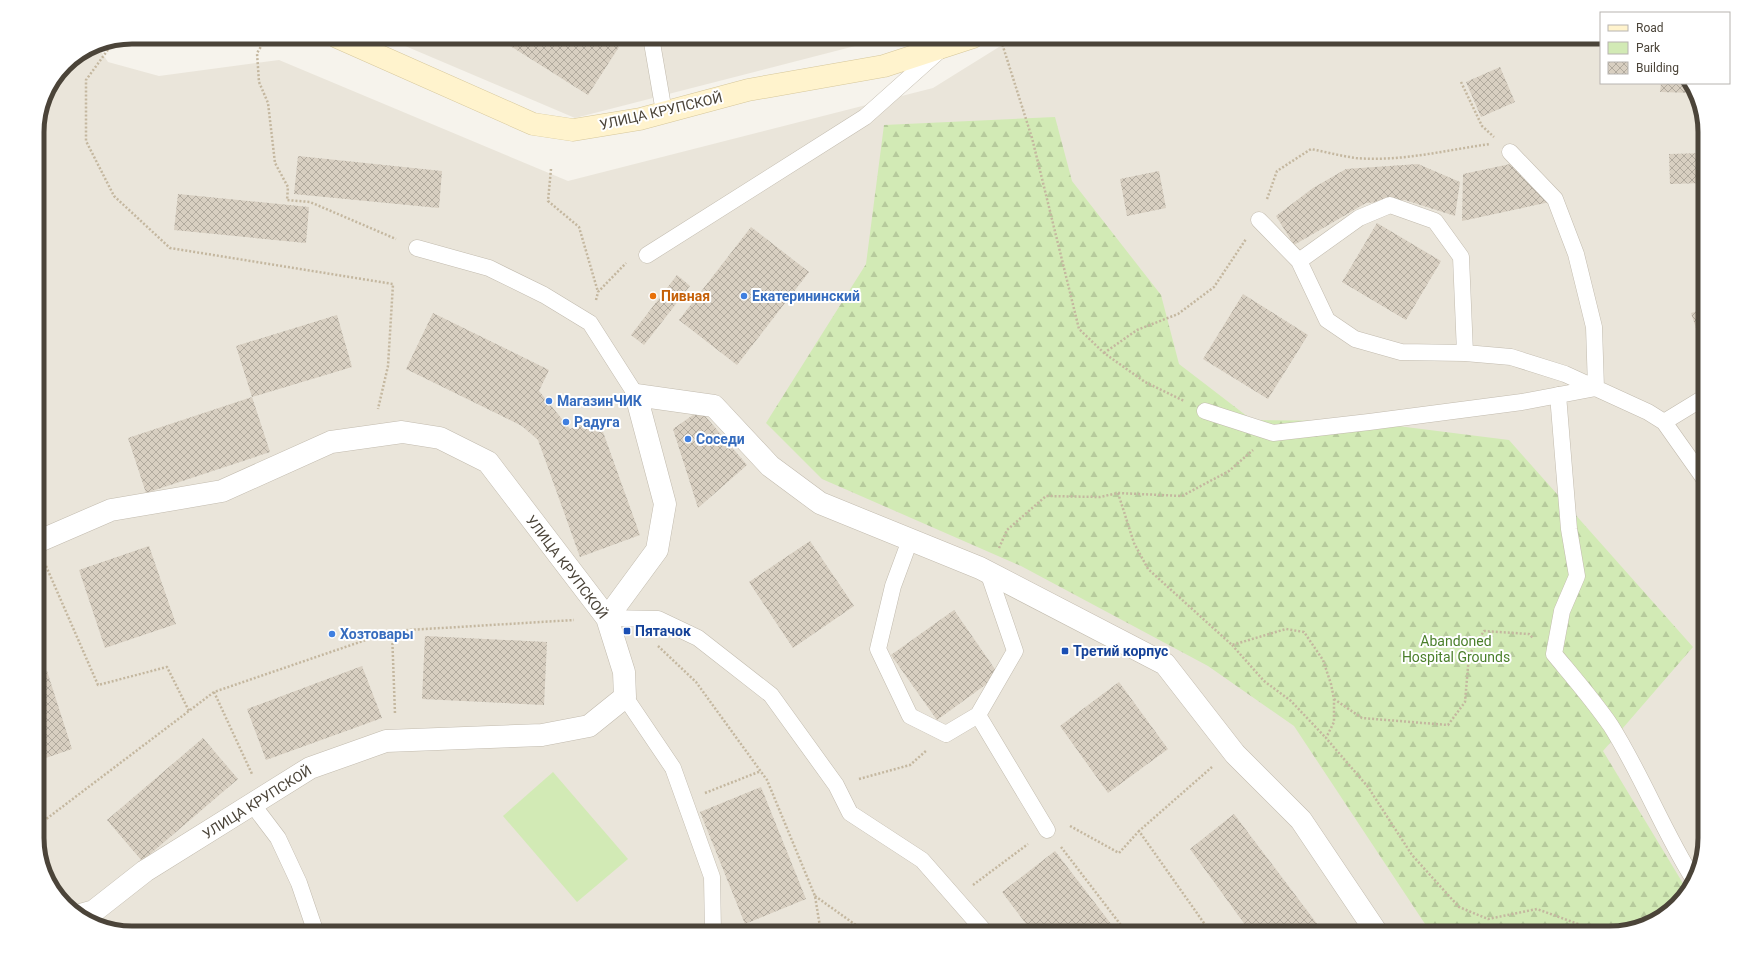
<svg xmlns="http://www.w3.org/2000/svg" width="1742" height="970" viewBox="0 0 1742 970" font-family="Roboto,sans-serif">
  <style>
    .residential { fill: #eae5da }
    .forest { fill: url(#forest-firs) }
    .park { fill: #d2eab5 }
    .building { fill: url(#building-cross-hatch) }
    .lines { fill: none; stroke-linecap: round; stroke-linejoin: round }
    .lane-casing { stroke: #c2bbae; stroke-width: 17 }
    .street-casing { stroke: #c2bbae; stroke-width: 23 }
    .secondary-casing { stroke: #d6c79b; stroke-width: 23 }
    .path { stroke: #c4b79f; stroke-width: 2.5; stroke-dasharray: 2 2; stroke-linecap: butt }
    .lane { stroke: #fff; stroke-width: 16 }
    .street { stroke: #fff; stroke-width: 22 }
    .secondary { stroke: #fff3cd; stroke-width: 22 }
    .food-dot { fill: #e8710a; stroke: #fff; stroke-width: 1.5 }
    .shop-dot { fill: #3f7fe0; stroke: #fff; stroke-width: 1.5 }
    .transit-dot { fill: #1a4fb4; stroke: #fff; stroke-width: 1.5 }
    .labels { text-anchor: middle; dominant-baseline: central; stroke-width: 4; stroke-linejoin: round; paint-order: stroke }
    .street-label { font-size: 14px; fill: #4b4439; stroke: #fff }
    .food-label { font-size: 14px; font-weight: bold; fill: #c56008; stroke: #fff; text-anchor: start }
    .shop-label { font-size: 14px; font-weight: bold; fill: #366cbe; stroke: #fff; text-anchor: start }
    .transit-label { font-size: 14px; font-weight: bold; fill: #164399; stroke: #fff; text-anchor: start }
    .park-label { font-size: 14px; fill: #4a7f2a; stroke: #fff }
    .rim { fill: none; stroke: #4b4439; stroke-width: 5 }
  </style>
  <defs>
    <pattern id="forest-firs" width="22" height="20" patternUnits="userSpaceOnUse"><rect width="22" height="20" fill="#d2eab5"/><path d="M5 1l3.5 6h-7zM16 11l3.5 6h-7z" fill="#b6ca9c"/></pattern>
    <pattern id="building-cross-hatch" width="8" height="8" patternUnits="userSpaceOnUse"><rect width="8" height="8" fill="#d8cfc1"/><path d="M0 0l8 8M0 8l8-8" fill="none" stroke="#b1aa9e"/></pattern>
  </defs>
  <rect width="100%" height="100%" fill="#f6f3ec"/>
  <path class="residential" d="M384,37H890L575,118Z
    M1015,37H1601V83H1691L1692,84L1705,126V838L1692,885L1658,920L1610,933H132L85,920L50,886L37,844V126L44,96L65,65L96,44L108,62L159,76L279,60L568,181L933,88Z"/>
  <path class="forest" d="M1055,117L1072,181L1161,295L1179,364L1252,420L1358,421L1509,440L1693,647L1603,751L1687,890L1658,920L1610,933H1431L1294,726L1208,666L1021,566L822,479L766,423L866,264L884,125Z"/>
  <path class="park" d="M553,772L628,859L577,902L503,816Z"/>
  <path class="building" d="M496,37H604L619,47L588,95Z
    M1500,67L1515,102L1481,117L1466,82Z
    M1661,83H1691L1695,93L1660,92Z
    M1705,153V183L1670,184L1669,154Z
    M298,156L442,171L439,208L294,194Z
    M1515,163L1550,202L1462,221L1463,174Z
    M1418,164L1460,182L1455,216L1405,200L1366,203L1294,245L1276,216L1313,188L1346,169Z
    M1159,171L1166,208L1127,216L1120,179Z
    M178,194L309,207L306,243L174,230Z
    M1377,223L1441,261L1406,320L1342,282Z
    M751,227L809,272L737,365L679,320Z
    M677,275L690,286L644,345L631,335Z
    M1243,294L1308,335L1268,399L1203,359Z
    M1705,309V355L1691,313Z
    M433,313L549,370L539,391L570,429L598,418L640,535L580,557L538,440L522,426L406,369Z
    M337,315L352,367L252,397L236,346Z
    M252,397L270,452L146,493L128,438Z
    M700,410L747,465L698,508L673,429Z
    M810,541L854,606L793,648L749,582Z
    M149,546L176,624L105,648L79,570Z
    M954,610L999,675L937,720L891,655Z
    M425,636L547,642L544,705L422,699Z
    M362,666L382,718L266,760L247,709Z
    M47,671L72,749L37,761V674Z
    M1119,682L1168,749L1108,793L1060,726Z
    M203,738L238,779L142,861L107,820Z
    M761,787L806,899L745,924L700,812Z
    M1234,814L1324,933H1251L1190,849Z
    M1055,851L1118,933H1033L1002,892Z"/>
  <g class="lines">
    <g class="lane-casing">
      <path id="lane" d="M651,37L664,112
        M1259,220L1299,261L1359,218L1390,205L1435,221L1461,257L1465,353
        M417,248L489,268L544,295L590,323L636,395
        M647,255L865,117L939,51
        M1299,261L1327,320L1355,339L1401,352L1465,353L1511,357L1565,374L1648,412L1664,422L1705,480
        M1558,395L1569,529L1577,576L1562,611L1554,654C1573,677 1594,701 1611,726C1642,775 1663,831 1694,880
        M1205,411L1273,433L1369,422L1522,402L1596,388L1594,327L1576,254L1555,199L1510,152
        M1664,422L1705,397
        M910,540L893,586L878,649L910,716L946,734L978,715
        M988,572L1015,651L978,715L1047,830
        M607,618L658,619L698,638L771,695L836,785L850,813L922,860L986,933
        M625,697L673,768L712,877L713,933
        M253,805L278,838L299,883L316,933"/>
    </g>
    <g class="street-casing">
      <path id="street" d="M37,542L111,510L222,491L331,442L402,432L440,438L488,462L607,618L624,672L625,697L589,726L542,735L386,741L310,768L145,871L94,911L80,915
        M607,618L657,550L665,504L636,395L714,406L770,466L820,503L980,568L1165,664L1235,754L1301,820L1377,933"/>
    </g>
    <g class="secondary-casing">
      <path id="secondary" d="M337,37L533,124L573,130L640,119L748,90L884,66L973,37"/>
    </g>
    <path class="path" d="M267,37L257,53L259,82L268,103L275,163L288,187L287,200L310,202L396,239
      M1000,37L1032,138L1079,329L1104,353L1145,382L1184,401
      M115,40L86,80V141L114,196L170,248L393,284L388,366L378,409
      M1461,82L1482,126L1494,137
      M551,169L548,201L579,227L598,292
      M1267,199L1277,171L1311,149C1326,152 1341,156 1356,158C1401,162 1446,150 1490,144
      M596,300L598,292L626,263
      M1104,353L1137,330L1178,314L1214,287L1246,239
      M1118,493L1134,543L1148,569L1232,645L1286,629L1304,632L1323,660L1331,684L1334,699V722L1326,738L1368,787L1412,855L1459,907L1488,919L1537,909L1578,924L1593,933
      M999,548L1007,530L1046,496L1100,497L1118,493L1182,496L1229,471L1253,450
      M46,566L98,685L167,667L189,711
      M392,631L395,714
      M1232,645L1264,681L1291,701L1326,738
      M658,646L696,682L767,780L815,896L821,933
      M214,692L252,774
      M1334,699L1362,718L1448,725L1465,702L1469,655L1484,631L1529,634L1533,638
      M859,779L910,765L927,750
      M705,793L761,771
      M37,826L214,692L392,631L574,620
      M1070,826L1119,853L1139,831
      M1061,847L1127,933
      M973,885L1028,844
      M815,896L867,933
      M1211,933L1139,831L1212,767"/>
    <use href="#lane" class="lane"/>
    <use href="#street" class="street"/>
    <use href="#secondary" class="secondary"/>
  </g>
  <circle class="food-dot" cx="653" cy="296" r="4"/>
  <g class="shop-dot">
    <circle cx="744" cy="296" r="4"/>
    <circle cx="549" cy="401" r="4"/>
    <circle cx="566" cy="422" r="4"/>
    <circle cx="688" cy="439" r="4"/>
    <circle cx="332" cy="634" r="4"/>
  </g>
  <g class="transit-dot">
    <rect x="623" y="627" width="8" height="8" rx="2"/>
    <rect x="1061" y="647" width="8" height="8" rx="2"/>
  </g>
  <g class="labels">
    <g class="street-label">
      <text transform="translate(661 111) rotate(-13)">УЛИЦА КРУПСКОЙ</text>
      <text transform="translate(567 567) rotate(53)">УЛИЦА КРУПСКОЙ</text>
      <text transform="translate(257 802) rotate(-32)">УЛИЦА КРУПСКОЙ</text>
    </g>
    <g class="food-label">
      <text x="661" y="296">Пивная</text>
    </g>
    <g class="shop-label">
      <text x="752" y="296">Екатерининский</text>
      <text x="557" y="401">МагазинЧИК</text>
      <text x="574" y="422">Радуга</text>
      <text x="696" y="439">Соседи</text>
      <text x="340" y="634">Хозтовары</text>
    </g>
    <g class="transit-label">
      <text x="635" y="631">Пятачок</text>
      <text x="1073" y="651">Третий корпус</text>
    </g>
    <g class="park-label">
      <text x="1456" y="641">Abandoned<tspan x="1456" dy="16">Hospital Grounds</tspan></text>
    </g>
  </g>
  <path d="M0 0H1742V970H0ZM132 44H1610A88 88 0 0 1 1698 132V838A88 88 0 0 1 1610 926H132A88 88 0 0 1 44 838V132A88 88 0 0 1 132 44Z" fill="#fff" fill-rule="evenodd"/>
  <path class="rim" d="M132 44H1610A88 88 0 0 1 1698 132V838A88 88 0 0 1 1610 926H132A88 88 0 0 1 44 838V132A88 88 0 0 1 132 44Z"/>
  <rect x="1600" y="12" width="130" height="72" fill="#ffffff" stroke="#b7b4b0"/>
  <rect x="1608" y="25" width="20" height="6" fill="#fff3cd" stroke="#b7b4b0"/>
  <text x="1636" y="32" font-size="12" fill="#4b4439">Road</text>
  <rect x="1608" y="42" width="20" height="12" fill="#d2eab5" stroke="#b7b4b0"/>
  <text x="1636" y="52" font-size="12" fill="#4b4439">Park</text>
  <rect x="1608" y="62" width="20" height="12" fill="url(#building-cross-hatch)" stroke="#b7b4b0"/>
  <text x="1636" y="72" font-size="12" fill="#4b4439">Building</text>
</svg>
